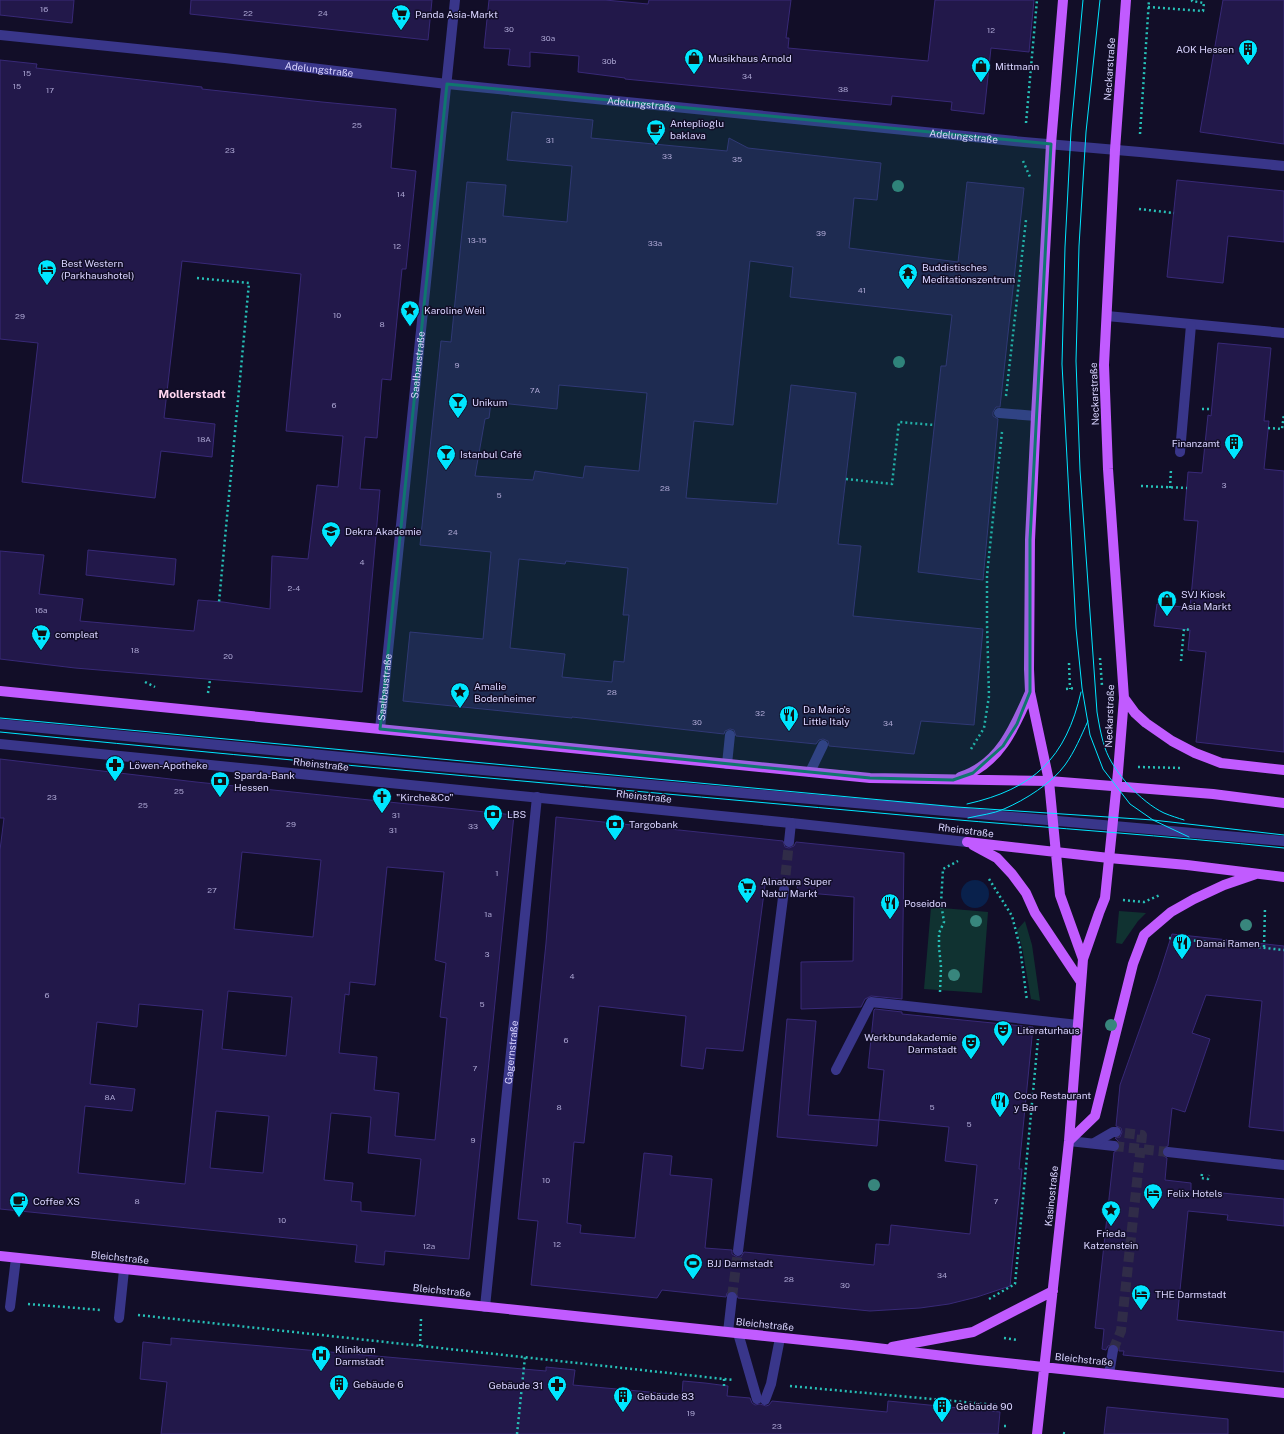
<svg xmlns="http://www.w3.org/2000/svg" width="1284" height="1434" viewBox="0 0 1284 1434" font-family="'Public Sans',sans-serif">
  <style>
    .green { fill: #103231 }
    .water { fill: #09214c }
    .building { fill: #22184a; stroke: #382977; fill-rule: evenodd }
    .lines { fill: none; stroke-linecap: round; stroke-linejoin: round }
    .minor-tunnel { stroke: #302c48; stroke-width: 10; stroke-dasharray: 10 5; stroke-linecap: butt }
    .path { stroke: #27c0b7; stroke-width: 2.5; stroke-dasharray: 2 3; stroke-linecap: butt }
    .minor { stroke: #39368a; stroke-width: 10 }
    .major { stroke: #c15bff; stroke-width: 10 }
    .tram { stroke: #00e6ff; stroke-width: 1 }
    .tree { fill: #38867d }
    .marked { fill: #0f766e; fill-opacity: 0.2; stroke: #0f766e; stroke-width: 3; stroke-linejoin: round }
    .labels { text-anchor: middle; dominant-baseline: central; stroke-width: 3; stroke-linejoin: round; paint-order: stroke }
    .number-label { font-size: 8px; fill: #aba5d2 }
    .poi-label { font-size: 10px; fill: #d9d4ff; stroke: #120e28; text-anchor: start }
    .street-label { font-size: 10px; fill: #d9d4ff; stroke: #120e28 }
    .quarter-label { font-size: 12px; font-weight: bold; fill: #ffd6f0; stroke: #120e28 }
  </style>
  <rect width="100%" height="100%" fill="#120e28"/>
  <path class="green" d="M931,907L988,912L982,993L924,989Z
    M1119,911L1146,913L1138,921L1122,944L1116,943Z
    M1025,921L1032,945L1040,1001L1031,999L1022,947L1017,930Z"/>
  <path class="water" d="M961 894a14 14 0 1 1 28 0a14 14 0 1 1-28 0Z"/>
  <path class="building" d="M0,0H74L72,23L0,15Z
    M191,0H432L428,40L190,14Z
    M489,0H605L648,4L649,0H791L786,38H789L788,48L928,61L935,0H1034L1029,52L991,48L984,114L951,110L952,102L892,96L891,105L625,79V78L578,72L579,56L530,52V67L508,65L510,49L484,48Z
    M1223,0H1284V144L1200,132Z
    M0,60L37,64L36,68L202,87V89L322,102L396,109L391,168L416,171L406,269H402L391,380L382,379L377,438L365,437L360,489L380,490L362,692L75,668L0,659V551L44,555L39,594L83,599L80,621L194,631L198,600L223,602L270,609L272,556L308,559L317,485L338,487L343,436L286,431L301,274L182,261L164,418L215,424L212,457L161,451L155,498L22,482L38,343L0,339Z
    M512,112L593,120L591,138L727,151L729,138L748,148L881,163L877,200L854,198L849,248L958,262L967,182L1024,188L1000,407H996L993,412V416L998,419L983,580L918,572L941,366H946L952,315L790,297L793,267L750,261L733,425L694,421L686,498L777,504L791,385L856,393L838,544L861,546L853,616L983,629L974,725L921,721L914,754L829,746L828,741L823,739L819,740L816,744L736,736L734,730L730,729L725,731L724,734L572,717V718L403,701L410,632L483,639L491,552L420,545L441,341L451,342L467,182L506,185L503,216L567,222L572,166L507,160ZM559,385L647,393L639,471L585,466L583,478L535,471L533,480L475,476L485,419L489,418L491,402L557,409ZM519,559L565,564L566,561L628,568L623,615H629L624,662L614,661L612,682L562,677L565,654L510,648Z
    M1177,180L1284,191V242L1228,236L1223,283L1167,277Z
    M1218,343L1271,348L1264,421H1269L1264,469L1284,471V752L1196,742L1206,652L1188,650L1190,630L1154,626L1157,604L1190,608L1198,521L1184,520L1188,472L1202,473L1208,415L1211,416Z
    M88,550L176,559L174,585L86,575Z
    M0,759L196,782L514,815L469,1259L385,1251L384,1265L355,1262L357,1245L0,1209V850L4,818H0ZM242,852L321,860L313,937L234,929ZM387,867L444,872L435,960L446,963L440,1017L447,1018L435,1140L395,1136L399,1093L374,1090L377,1057L339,1053L345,994L349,995L350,982L375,985ZM228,991L292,997L286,1056L222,1049ZM139,1004L203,1010L185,1184L78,1173L85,1106L132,1111L135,1089L90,1084L97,1022L137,1027ZM216,1111L269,1116L263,1173L210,1168ZM331,1113L371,1117L368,1153L421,1159L415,1216L361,1211V1202L351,1201L353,1183L324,1180Z
    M556,817L783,841L785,847L789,848L794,846L796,842L904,853L902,999L871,996L865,999L861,1007L801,1009V962L853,961L854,897L797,892L798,881L766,878L743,1051L706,1048L703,1069L681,1066L686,1016L599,1006L584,1143L574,1142L567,1223L581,1225L580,1233L635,1238L644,1153L672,1156L670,1175L712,1179L705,1248L732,1250V1254L737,1257H741L744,1252L874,1265L876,1244L889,1245L891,1225L970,1234L977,1165L945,1161L949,1127L879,1120L884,1070L868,1068L874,1010L875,1009L902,1012V1014L1033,1027L1019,1169H1022L1010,1286L977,1297L949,1304L920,1308L870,1311L738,1298L736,1292L732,1291L727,1293L726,1297L662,1290L657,1298L531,1285L538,1221L518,1219L546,943Z
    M1172,934L1284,946V1131L1249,1127L1262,1001L1206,995L1192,1033L1210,1039L1185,1112L1172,1108L1168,1146L1163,1148L1162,1152V1155L1167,1158L1165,1180L1191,1183V1190L1284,1199V1226L1227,1220L1228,1215L1188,1211L1177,1320L1284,1332V1372L1123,1355L1124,1351H1119V1347L1114,1344L1108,1346L1106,1350L1102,1349L1104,1329L1095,1328L1114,1152L1119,1150L1120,1146V1143L1115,1138L1120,1137L1122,1132L1121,1128L1116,1126L1120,1085L1158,978Z
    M787,1019L816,1021L808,1115L879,1120L877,1146L777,1137Z
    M171,1338L546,1371V1367L575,1370L573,1385L682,1395L683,1381L705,1383L728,1386L727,1396L750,1398L752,1403L755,1405L760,1404L766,1406L769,1405L772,1401L887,1412L888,1401L1000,1412L998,1434H161L167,1382L140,1379L143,1342L171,1345Z
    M1107,1407L1228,1419V1434H1104Z"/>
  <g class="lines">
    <path class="minor-tunnel" d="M784,890L789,842
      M1114,1146L1168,1152
      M732,1297L738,1251
      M1113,1350L1121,1331L1142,1135L1116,1132"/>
    <path class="path" d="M1148,7L1203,11L1204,3L1192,1V0
      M1026,123L1037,0
      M1140,134L1149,0
      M1023,161L1030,177
      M1139,209L1174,213
      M197,278L249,283L219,602
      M1006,396L1026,220
      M1202,409H1212
      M1268,428L1282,429L1284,414
      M846,479L892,484L899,422L934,425
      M1141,486L1187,488
      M1170,488L1171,469
      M1100,658L1102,686
      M1181,661L1184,629L1191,630
      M1069,663L1070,689
      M145,682L155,687
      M1066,689L1075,688
      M208,693L210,680
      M971,749L984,728L989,696L987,623V575L1002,432
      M1138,767L1183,768
      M989,879L1012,916L1020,947L1027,1001
      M1123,900L1144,902L1160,895
      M1169,938L1284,950
      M1264,947L1265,908
      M940,992L941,967L939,947V933L944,922L941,903L943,869L958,861
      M1202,1174L1201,1178L1208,1179L1209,1175
      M989,1299L1015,1284L1038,1039
      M28,1304L101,1310
      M138,1315L733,1380
      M1004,1338L1018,1340
      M420,1346L421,1319
      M724,1386V1379
      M790,1386L997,1405
      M1004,1426H1007
      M1063,1433L1068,1434
      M517,1434L525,1357"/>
    <g class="minor">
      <path id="s1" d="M0,35L225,58L447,84L1024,142L1140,152L1284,166"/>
      <path d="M1107,316L1284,333"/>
      <path d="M999,413L1036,416"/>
      <path d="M1180,452L1191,325"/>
      <path d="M0,724L426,765L1284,841"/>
      <path id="s2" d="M380,729L455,0"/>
      <path d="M0,744L791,823L967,842"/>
      <path d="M727,764L730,735"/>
      <path d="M810,772L823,745"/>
      <path d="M789,842L791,823"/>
      <path d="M836,1070L871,1002L1078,1025"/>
      <path d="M1069,1141L1114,1146"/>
      <path d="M1094,1143L1113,1132H1116"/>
      <path d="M1168,1152L1284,1165"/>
      <path d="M738,1251L784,890"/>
      <path d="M10,1307L16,1258"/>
      <path id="s3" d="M485,1307L537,797"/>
      <path d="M119,1318L124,1270"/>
      <path d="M728,1332L732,1297"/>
      <path d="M738,1333L757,1399"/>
      <path d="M1109,1374L1113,1350"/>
      <path d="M765,1400L771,1384L780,1338"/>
    </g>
    <path class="major" d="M1063,0L1051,144L1036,416L1030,540L1029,669L1030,692L1049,781L1060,895L1083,959
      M0,691L870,778L1049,781L1213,794L1284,803
      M1124,698L1135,713L1146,723L1172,741L1195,753L1221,763L1284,770
      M960,777C999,765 1015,727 1030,692
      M967,842L1109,858L1187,865L1284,877
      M973,845L997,858L1012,874L1026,893L1035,913L1081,982
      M1069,1141L1095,1116L1133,964L1144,935L1171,912L1194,899L1224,885L1256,874
      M0,1256L851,1345L978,1360L1284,1393
      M892,1347L973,1332L1053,1291
      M1037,1434L1069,1141L1083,959L1099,913L1105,898L1118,772L1124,698L1108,469L1104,365L1115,150L1126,0"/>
    <path class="tram" d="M1083,0L1071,131L1065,247L1062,364L1076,628L1082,688L1090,735L1103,769L1130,804L1153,820L1189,837
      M1100,0L1086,132L1079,246L1076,361L1080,470L1097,712C1099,724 1101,736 1105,748C1113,772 1141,802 1164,813C1171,816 1178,818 1184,820
      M0,718L957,807L1153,820L1284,835
      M0,732C312,763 624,790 935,818C1052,828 1168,836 1284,848
      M967,804C1034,789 1066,758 1081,692
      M968,818C980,815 993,814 1004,809C1025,800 1052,783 1065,765C1075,751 1081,736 1088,721"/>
  </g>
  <g class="tree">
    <circle cx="898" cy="186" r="6"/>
    <circle cx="899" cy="362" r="6"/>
    <circle cx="976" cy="921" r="6"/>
    <circle cx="1246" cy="925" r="6"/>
    <circle cx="954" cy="975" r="6"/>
    <circle cx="1111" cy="1025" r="6"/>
    <circle cx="874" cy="1185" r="6"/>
  </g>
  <path class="marked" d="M447,84L1051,144L1030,540V692L1017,724L1003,746L973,773L953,780L870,778L380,729Z"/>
  <defs>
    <g id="supermarket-pin" transform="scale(1)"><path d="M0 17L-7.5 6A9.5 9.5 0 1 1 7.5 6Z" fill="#00e6ff" stroke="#120e28"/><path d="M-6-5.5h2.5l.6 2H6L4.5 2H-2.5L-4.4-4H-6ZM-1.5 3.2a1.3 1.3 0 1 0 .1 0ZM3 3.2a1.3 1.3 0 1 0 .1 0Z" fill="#111"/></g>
    <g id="building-pin" transform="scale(1)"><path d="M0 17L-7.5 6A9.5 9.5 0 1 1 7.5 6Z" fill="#00e6ff" stroke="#120e28"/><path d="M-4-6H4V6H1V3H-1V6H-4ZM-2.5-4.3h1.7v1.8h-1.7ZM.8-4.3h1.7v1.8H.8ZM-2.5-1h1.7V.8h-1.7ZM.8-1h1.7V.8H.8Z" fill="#111"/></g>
    <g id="shop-pin" transform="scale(1)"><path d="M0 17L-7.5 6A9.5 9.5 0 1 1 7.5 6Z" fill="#00e6ff" stroke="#120e28"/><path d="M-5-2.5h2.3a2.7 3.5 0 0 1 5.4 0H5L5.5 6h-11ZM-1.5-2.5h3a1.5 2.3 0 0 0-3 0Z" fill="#111"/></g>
    <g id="cafe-pin" transform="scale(1)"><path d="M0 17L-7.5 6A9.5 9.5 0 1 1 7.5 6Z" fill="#00e6ff" stroke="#120e28"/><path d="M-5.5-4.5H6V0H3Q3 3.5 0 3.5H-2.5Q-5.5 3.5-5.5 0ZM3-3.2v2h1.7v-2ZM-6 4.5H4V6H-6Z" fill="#111"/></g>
    <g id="hotel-pin" transform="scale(1)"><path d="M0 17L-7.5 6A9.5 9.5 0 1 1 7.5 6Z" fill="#00e6ff" stroke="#120e28"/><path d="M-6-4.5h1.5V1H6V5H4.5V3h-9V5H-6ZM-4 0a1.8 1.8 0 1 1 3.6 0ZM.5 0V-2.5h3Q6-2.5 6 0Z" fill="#111"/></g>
    <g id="temple-pin" transform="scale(1)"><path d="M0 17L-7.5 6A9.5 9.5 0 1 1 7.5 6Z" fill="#00e6ff" stroke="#120e28"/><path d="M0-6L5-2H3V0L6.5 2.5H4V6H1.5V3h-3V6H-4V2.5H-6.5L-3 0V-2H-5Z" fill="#111"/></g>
    <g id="sight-pin" transform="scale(1)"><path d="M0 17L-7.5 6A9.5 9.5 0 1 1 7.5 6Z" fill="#00e6ff" stroke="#120e28"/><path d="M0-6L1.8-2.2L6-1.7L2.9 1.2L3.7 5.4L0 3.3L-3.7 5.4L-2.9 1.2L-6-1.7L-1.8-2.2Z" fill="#111"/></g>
    <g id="bar-pin" transform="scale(1)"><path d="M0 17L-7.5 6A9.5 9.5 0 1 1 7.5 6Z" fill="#00e6ff" stroke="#120e28"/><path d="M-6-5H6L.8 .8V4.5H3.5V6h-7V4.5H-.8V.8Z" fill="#111"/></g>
    <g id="school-pin" transform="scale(1)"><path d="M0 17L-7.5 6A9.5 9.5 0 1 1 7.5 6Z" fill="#00e6ff" stroke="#120e28"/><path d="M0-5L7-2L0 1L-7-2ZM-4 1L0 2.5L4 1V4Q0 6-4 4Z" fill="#111"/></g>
    <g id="restaurant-pin" transform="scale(1)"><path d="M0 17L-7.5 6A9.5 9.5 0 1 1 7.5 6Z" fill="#00e6ff" stroke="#120e28"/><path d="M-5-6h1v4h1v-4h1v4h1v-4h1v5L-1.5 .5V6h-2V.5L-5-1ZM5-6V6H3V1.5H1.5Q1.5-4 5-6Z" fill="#111"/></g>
    <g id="pharmacy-pin" transform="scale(1)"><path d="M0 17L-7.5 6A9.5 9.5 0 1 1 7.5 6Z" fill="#00e6ff" stroke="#120e28"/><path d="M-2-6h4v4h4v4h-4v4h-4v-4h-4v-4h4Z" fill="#111"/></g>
    <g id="bank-pin" transform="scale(1)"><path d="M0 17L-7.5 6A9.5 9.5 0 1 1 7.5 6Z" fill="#00e6ff" stroke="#120e28"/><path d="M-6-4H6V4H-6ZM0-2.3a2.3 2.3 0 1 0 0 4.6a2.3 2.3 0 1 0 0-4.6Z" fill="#111"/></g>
    <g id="church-pin" transform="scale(1)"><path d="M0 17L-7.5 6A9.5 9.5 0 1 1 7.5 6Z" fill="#00e6ff" stroke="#120e28"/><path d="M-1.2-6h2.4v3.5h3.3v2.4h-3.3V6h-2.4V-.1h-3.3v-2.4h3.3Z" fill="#111"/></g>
    <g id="theatre-pin" transform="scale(1)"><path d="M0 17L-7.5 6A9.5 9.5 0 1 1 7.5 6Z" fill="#00e6ff" stroke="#120e28"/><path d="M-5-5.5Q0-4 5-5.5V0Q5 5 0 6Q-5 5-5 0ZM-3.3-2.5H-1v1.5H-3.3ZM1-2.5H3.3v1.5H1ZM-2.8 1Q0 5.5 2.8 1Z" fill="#111"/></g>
    <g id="stadium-pin" transform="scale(1)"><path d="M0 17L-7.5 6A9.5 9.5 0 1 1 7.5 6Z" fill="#00e6ff" stroke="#120e28"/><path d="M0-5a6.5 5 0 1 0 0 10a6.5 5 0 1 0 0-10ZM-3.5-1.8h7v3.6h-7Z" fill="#111"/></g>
    <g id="hospital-pin" transform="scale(1)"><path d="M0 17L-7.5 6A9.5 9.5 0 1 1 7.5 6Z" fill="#00e6ff" stroke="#120e28"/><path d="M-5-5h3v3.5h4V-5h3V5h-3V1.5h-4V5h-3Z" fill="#111"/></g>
  </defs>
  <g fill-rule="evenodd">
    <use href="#supermarket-pin" x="401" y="14"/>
    <use href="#building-pin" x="1248" y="49"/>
    <use href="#shop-pin" x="694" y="58"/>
    <use href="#shop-pin" x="981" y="66"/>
    <use href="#cafe-pin" x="656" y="129"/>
    <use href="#hotel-pin" x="47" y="269"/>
    <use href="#temple-pin" x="908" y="273"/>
    <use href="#sight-pin" x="410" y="310"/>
    <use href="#bar-pin" x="458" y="402"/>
    <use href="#building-pin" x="1234" y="443"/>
    <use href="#bar-pin" x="446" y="454"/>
    <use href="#school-pin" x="331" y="531"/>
    <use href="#shop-pin" x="1167" y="600"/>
    <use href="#supermarket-pin" x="41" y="634"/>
    <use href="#sight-pin" x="460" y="692"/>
    <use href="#restaurant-pin" x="789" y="715"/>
    <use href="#pharmacy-pin" x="115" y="765"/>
    <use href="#bank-pin" x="220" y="781"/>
    <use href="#church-pin" x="382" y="797"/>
    <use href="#bank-pin" x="493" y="814"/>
    <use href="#bank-pin" x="615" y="824"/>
    <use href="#supermarket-pin" x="747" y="887"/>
    <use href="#restaurant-pin" x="890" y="903"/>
    <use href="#restaurant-pin" x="1182" y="943"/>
    <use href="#theatre-pin" x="1003" y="1030"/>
    <use href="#theatre-pin" x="971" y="1043"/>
    <use href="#restaurant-pin" x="1000" y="1101"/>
    <use href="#hotel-pin" x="1153" y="1193"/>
    <use href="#cafe-pin" x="19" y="1201"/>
    <use href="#sight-pin" x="1111" y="1210"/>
    <use href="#stadium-pin" x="693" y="1263"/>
    <use href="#hotel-pin" x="1141" y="1294"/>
    <use href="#hospital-pin" x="321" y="1355"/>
    <use href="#building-pin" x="339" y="1384"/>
    <use href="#pharmacy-pin" x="557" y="1385"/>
    <use href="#building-pin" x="623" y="1396"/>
    <use href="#building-pin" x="942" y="1406"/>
  </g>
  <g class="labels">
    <g class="number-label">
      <text x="44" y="9">16</text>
      <text x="248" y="13">22</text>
      <text x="323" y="13">24</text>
      <text x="509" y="29">30</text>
      <text x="991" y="30">12</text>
      <text x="548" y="38">30a</text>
      <text x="609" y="61">30b</text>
      <text x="27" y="73">15</text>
      <text x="747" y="76">34</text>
      <text x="17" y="86">15</text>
      <text x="843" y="89">38</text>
      <text x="50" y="90">17</text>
      <text x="357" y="125">25</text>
      <text x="550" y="140">31</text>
      <text x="230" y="150">23</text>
      <text x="667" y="156">33</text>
      <text x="737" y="159">35</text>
      <text x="401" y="194">14</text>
      <text x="821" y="233">39</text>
      <text x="477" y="240">13-15</text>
      <text x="655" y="243">33a</text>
      <text x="397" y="246">12</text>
      <text x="862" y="290">41</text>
      <text x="337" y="315">10</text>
      <text x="20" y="316">29</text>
      <text x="382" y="324">8</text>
      <text x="457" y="365">9</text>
      <text x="535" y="390">7A</text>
      <text x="334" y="405">6</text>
      <text x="204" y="439">18A</text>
      <text x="1224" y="485">3</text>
      <text x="665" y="488">28</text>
      <text x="499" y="495">5</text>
      <text x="453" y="532">24</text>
      <text x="362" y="562">4</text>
      <text x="294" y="588">2-4</text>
      <text x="41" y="610">16a</text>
      <text x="135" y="650">18</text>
      <text x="228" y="656">20</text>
      <text x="612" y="692">28</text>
      <text x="760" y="713">32</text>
      <text x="697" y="722">30</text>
      <text x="888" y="723">34</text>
      <text x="179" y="791">25</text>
      <text x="52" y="797">23</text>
      <text x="143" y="805">25</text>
      <text x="396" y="815">31</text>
      <text x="291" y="824">29</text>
      <text x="473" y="826">33</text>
      <text x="393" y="830">31</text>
      <text x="497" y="873">1</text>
      <text x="212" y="890">27</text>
      <text x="488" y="914">1a</text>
      <text x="487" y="954">3</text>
      <text x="572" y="976">4</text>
      <text x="47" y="995">6</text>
      <text x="482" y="1004">5</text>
      <text x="566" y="1040">6</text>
      <text x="475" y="1068">7</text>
      <text x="110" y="1097">8A</text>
      <text x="559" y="1107">8</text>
      <text x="932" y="1107">5</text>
      <text x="969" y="1124">5</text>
      <text x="473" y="1140">9</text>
      <text x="546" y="1180">10</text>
      <text x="137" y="1201">8</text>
      <text x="996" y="1201">7</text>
      <text x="282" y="1220">10</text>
      <text x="557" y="1244">12</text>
      <text x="429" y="1246">12a</text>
      <text x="942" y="1275">34</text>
      <text x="789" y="1279">28</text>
      <text x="845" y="1285">30</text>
      <text x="691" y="1413">19</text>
      <text x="777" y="1426">23</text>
    </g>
    <g class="poi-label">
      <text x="415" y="14">Panda Asia-Markt</text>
      <text x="1234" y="49" text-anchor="end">AOK Hessen</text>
      <text x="708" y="58">Musikhaus Arnold</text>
      <text x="995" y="66">Mittmann</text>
      <text x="670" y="123">Anteplioĝlu<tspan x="670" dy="12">baklava</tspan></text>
      <text x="61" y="263">Best Western<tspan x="61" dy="12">(Parkhaushotel)</tspan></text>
      <text x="922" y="267">Buddistisches<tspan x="922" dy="12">Meditationszentrum</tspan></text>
      <text x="424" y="310">Karoline Weil</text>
      <text x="472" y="402">Unikum</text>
      <text x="1220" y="443" text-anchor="end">Finanzamt</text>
      <text x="460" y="454">Istanbul Café</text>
      <text x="345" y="531">Dekra Akademie</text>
      <text x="1181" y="594">SVJ Kiosk<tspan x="1181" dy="12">Asia Markt</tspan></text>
      <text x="55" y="634">compleat</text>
      <text x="474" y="686">Amalie<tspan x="474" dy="12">Bodenheimer</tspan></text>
      <text x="803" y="709">Da Mario's<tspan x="803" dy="12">Little Italy</tspan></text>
      <text x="129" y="765">Löwen-Apotheke</text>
      <text x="234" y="775">Sparda-Bank<tspan x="234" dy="12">Hessen</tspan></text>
      <text x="396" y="797">"Kirche&amp;Co"</text>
      <text x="507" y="814">LBS</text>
      <text x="629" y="824">Targobank</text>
      <text x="761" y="881">Alnatura Super<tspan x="761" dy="12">Natur Markt</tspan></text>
      <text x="904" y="903">Poseidon</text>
      <text x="1196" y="943">Damai Ramen</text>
      <text x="1017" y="1030">Literaturhaus</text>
      <text x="957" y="1037" text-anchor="end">Werkbundakademie<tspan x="957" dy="12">Darmstadt</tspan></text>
      <text x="1014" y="1095">Coco Restaurant<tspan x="1014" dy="12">y Bar</tspan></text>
      <text x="1167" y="1193">Felix Hotels</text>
      <text x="33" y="1201">Coffee XS</text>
      <text x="1111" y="1233" text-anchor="middle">Frieda<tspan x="1111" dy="12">Katzenstein</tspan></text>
      <text x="707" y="1263">BJJ Darmstadt</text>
      <text x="1155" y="1294">THE Darmstadt</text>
      <text x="335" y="1349">Klinikum<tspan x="335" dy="12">Darmstadt</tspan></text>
      <text x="353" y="1384">Gebäude 6</text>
      <text x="543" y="1385" text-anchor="end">Gebäude 31</text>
      <text x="637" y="1396">Gebäude 83</text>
      <text x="956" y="1406">Gebäude 90</text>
    </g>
    <g class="street-label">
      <text stroke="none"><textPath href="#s1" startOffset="321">Adelungstraße</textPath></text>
      <text transform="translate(1109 69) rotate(-86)">Neckarstraße</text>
      <text stroke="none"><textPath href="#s1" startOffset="645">Adelungstraße</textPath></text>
      <text stroke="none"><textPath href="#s1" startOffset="969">Adelungstraße</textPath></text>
      <text stroke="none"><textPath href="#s2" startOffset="366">Saalbaustraße</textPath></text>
      <text transform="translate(1094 394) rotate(-92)">Neckarstraße</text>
      <text stroke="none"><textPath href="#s2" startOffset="42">Saalbaustraße</textPath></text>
      <text transform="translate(1109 716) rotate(-88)">Neckarstraße</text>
      <text transform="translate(321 764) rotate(6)">Rheinstraße</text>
      <text transform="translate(644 796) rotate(6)">Rheinstraße</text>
      <text transform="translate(966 830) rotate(7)">Rheinstraße</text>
      <text stroke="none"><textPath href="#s3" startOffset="256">Gagernstraße</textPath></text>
      <text transform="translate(1051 1196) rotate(-84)">Kasinostraße</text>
      <text transform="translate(120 1257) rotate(6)">Bleichstraße</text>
      <text transform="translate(442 1290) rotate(6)">Bleichstraße</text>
      <text transform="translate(765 1324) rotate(6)">Bleichstraße</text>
      <text transform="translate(1084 1359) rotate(6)">Bleichstraße</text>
    </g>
    <g class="quarter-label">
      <text x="192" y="394">Mollerstadt</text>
    </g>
  </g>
</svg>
